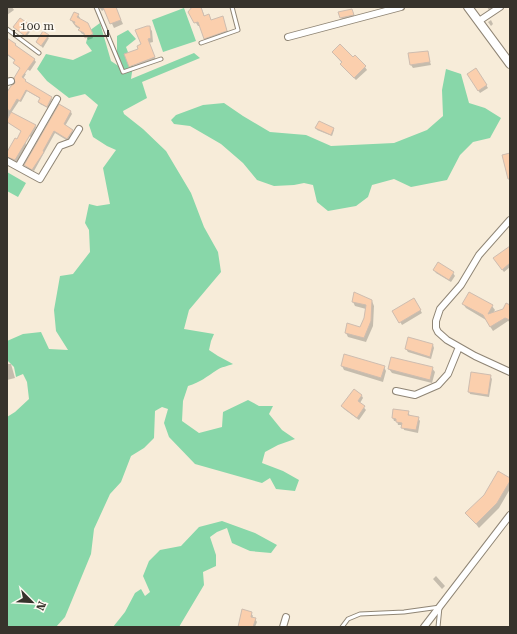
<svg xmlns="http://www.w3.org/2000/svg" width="517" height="634" viewBox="0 0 517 634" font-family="'Roboto Serif',serif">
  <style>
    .green { fill: #88d7a9 }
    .shadow { fill: #0003 }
    .building { fill: #fbcfad; stroke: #cebdb0 }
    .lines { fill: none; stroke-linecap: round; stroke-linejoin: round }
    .service-casing { stroke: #8f8575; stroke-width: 5 }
    .minor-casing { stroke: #8f8575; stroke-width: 8 }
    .tertiary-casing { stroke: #8f8575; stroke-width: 10 }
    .service { stroke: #fff; stroke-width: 3 }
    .minor { stroke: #fff; stroke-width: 6 }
    .tertiary { stroke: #fff; stroke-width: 8 }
  </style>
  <rect width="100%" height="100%" fill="#f7ecd9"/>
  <path class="green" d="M184,8L196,41L163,52L152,20Z
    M100,23L111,61L120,67L117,60V36L128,30L136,39L126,47L133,65L131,79L194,53L200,58L142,82L147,98L123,111L124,114L143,129L166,151L191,193L204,227L218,252L221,272L189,310L184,329L214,334L211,341L209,350L218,356L233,364C228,366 221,367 217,370C206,377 201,382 188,386L183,401L182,421L199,433L222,427L223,412L248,400L259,406H273L269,414L282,430L295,439L278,445L265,452L262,463L283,471L299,480L295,491L276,489L270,478L262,483L195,464L169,437L164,423L168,409L162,407L155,411L154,438L144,448L131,456L121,482L110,494L94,529L91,554L65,617L56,627H7V417L15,412L29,399L27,382L23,374L16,377L14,367L7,360V341L23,334L41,332L49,349L68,350L56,331L54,310L60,276L73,274L90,252L89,230L85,223L89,204L97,206L110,204L103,168L116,150L107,146L93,137L89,125L98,105L85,94L69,98L47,81L37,69L46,54L73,60L92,51L86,43L89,31Z
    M446,69L461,74L469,103L485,108L501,118L490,138L473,142L460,155L447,180L411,187L394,179L372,185L368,197L356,206L328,211L317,202L313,185L304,183L294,185L274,186L257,180L243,163L221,144L190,126L174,124L171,120L176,115L203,105L224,103L243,116L270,132L306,135L331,146L394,143L427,130L443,116L442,90Z
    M7,172L26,183L18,197L7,191Z
    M222,521L255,533L277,545L271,553L250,551L232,543L227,528L217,532L210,537L216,555V566L203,572L204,585L179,627H113L125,612L135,593L141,589L145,596L150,592L143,576L149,561L160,550L181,546L199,527Z"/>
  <path class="shadow" d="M7,7H12L14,10L7,15Z
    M99,7H115L123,24L114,28L105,9L102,11Z
    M195,7H201L205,17L209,16L211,21L222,17L229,35L207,42L201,26H198L189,12Z
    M487,7H496L490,12Z
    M353,12L354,16L342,19L341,18Z
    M78,15L80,18L79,20L89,27L93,38L88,40L86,36L81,33L80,29L76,27L73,23L71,20Z
    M491,20L493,24L491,26L488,22Z
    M15,27H31L32,29L26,37Z
    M149,27L152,31L153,42L149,43L157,62L133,70L130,66L142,45Z
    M43,33L49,38L43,48L37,42Z
    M7,39L34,59L36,62L30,71L7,55Z
    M427,52L431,65L413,68L411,65Z
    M333,53L353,58L365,67L367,70L356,80L343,67L341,64L342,63Z
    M476,69L488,88L480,93L468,74Z
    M20,70L26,74L23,79L26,83L52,99L48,108L40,104L39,102L41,99L27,91L21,102L19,101L11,113L35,126L36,127L31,137L7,122V95L16,83Z
    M60,105L71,112L72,114L65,126L74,133L68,141L55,133L34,171L27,167L25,165Z
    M316,128L333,129L334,130L332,136L317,130Z
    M25,142L26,145L17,163L8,159L7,154Z
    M510,249V267L504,272L496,262Z
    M434,270L453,273L455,276L451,282L436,273Z
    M469,293L492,306L495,310L493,313L504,310L510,306V322L508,321L493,331L486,320L466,308L463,304Z
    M414,299L422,313L402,325L394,311Z
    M372,301L374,306L373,326L366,342L348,337L346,333L361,328L365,318L366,309L355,306L353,302Z
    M433,345L434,348L431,359L408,352L406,349Z
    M7,364H11L15,378L7,380Z
    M342,366L384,367L386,371L383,382L344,370Z
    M432,368L435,372L432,383L392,373L389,369Z
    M490,376L492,379L489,397L470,394L469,391Z
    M362,396L363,398L360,403L366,410L359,420L344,409L342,406Z
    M408,412L410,416L418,418L420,421L418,433L404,430L403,425H398L397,421H394L393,418Z
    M510,479V489L499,508L479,528L467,513L485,495Z
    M436,576L445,586L442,589L433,579Z
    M251,613L253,616L252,618L255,619L257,622L255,627H239Z"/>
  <path class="building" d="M103,7H116L121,20L110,24Z
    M192,7H201L204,16L209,14L211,20L223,16L227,31L204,39L198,22L194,23L188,12Z
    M352,9L354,15L340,18L338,12Z
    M74,12L79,14L77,17L88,23L93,34L85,38L84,33L78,30L80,28L74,24L75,22L70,20Z
    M20,18L32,26L25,36L13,27Z
    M147,26H150L151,38L148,39L155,57L129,67L124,54L138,49L137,46L141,44L135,30Z
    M43,31L49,35L41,46L36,42Z
    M7,38L16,44L15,45L35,59L22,77L26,80L25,81L52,97L47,107L38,102L40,98L26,90L20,101L17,99L10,111L7,109V92L11,86L15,83L14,78L20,68L13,63L15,60L7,54Z
    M340,44L353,57L355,55L366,66L354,78L340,64L342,62L332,52Z
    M428,51L430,62L410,65L408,53Z
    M476,68L487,85L478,91L467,74Z
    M59,104L71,111L64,124L73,130L67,139L54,131L43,151L44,152L32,170L24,165Z
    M11,112L36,125L15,160L7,157V152L15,138L17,139L21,131L7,122V120Z
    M319,121L334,128L331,135L315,128Z
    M510,153V179H508L502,155Z
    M510,246V263L502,270L493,258Z
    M438,262L454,272L449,280L433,270Z
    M354,292L372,300L371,321L364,338L345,333L347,323L360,327L364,318L366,305L352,302Z
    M469,292L493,305L488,314L503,309L506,303L510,305V320L505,318L490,327L483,315L462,304Z
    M414,298L421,310L399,323L392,311Z
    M408,337L433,344L430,357L405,349Z
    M344,354L385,366L381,378L341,366Z
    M391,357L433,367L430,380L388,369Z
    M471,372L491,375L488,395L468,392Z
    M354,389L362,395L358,401L365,406L357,418L341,406Z
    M393,409L409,411L408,415L419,417L416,430L401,428L402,423L396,422V419L392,418Z
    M498,471L510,478V481L497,503L476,524L465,513L484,495Z
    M242,609L252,612L251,617L256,618L253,627H238Z"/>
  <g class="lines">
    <g class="service-casing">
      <path id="service" d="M96,7L123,72L161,59
        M7,29L39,53
        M201,43L238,30L232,7
        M342,627L348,619L360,614L404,612L440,607L438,627"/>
    </g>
    <g class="minor-casing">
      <path id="minor" d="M479,21L500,7
        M288,37L401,7
        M7,82L11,81
        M7,161L40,179L60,146L71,142L79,129
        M18,167L57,99
        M510,220L479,255L461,285L440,309L436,321V328L438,332L447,340L475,356L510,372
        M396,391L415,395L438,385L448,374L459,347
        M283,627L286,617
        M424,627L510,515"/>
    </g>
    <g class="tertiary-casing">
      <path id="tertiary" d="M468,7L510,64"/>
    </g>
    <use href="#service" class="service"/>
    <use href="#minor" class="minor"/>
    <use href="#tertiary" class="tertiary"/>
  </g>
  <rect width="517" height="634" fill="none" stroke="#37332c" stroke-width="16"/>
  <g transform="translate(32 602) rotate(114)" stroke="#fefaf3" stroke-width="3" paint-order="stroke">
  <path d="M0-3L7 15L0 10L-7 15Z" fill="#37332c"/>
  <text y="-6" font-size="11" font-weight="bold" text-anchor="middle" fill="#37332c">N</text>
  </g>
  <path d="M14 30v6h94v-6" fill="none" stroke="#37332c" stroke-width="2"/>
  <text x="20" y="30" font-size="12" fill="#37332c" stroke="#fefaf3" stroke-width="3" paint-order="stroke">100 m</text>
</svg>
